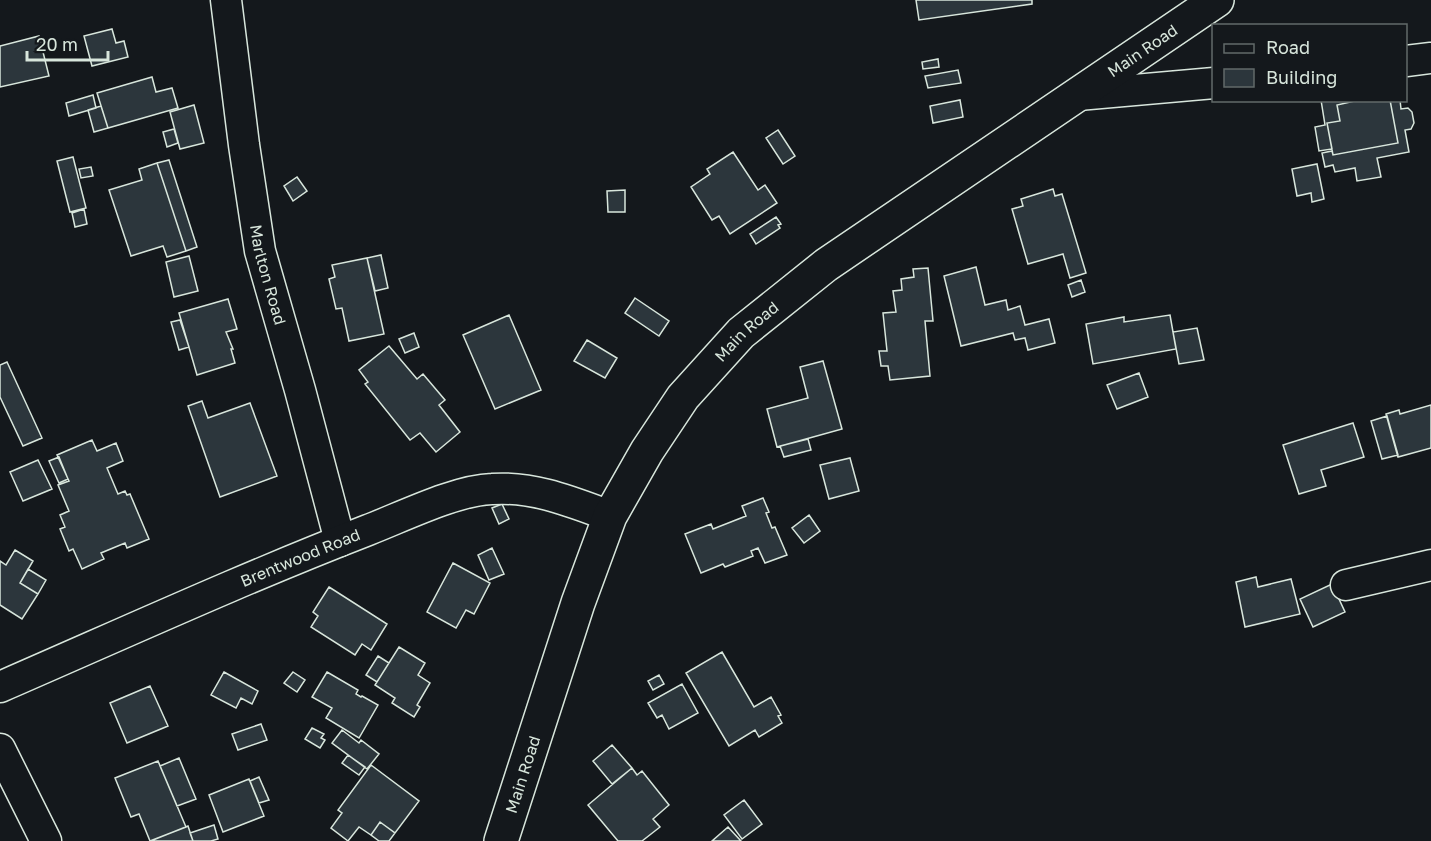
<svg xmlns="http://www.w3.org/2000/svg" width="1431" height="841" viewBox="0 0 1431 841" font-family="'Golos Text',sans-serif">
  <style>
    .building { fill: #2c363c; stroke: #d8e6dc; stroke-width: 1.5 }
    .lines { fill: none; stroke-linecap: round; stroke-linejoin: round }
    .minor-casing { stroke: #d8e6dc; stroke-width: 33 }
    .major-casing { stroke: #d8e6dc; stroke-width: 36 }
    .minor { stroke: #14181c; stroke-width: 30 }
    .major { stroke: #14181c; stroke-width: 33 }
    .labels { text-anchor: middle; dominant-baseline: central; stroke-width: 4.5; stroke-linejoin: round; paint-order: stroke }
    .street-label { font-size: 16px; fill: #d8e6dc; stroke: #14181c }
  </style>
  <rect width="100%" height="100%" fill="#14181c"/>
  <path class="building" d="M916,0H1032V4L919,20Z
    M112,29L116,43L124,41L128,57L92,66L84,36Z
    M39,36L49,76L0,87V46Z
    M938,59L939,67L923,69L922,62Z
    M958,70L961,83L928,88L925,76Z
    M152,77L156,92L172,88L178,108L108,128L97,93Z
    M93,95L96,108L69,116L66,103Z
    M960,100L963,117L933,123L930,106Z
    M1321,100H1359L1337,105L1340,121L1327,123L1332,149L1319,151L1315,127L1325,125Z
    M1359,100H1390L1398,143L1333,155L1327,123L1340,121L1337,105Z
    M1390,100H1400L1401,109L1408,108L1412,112L1414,123L1411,129L1405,130L1409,152L1377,158L1381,177L1357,181L1355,168L1335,172L1333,165L1325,167L1322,153L1332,151L1333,155L1398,143Z
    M194,105L204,143L180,149L170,112Z
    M101,106L108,128L94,132L88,110Z
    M174,129L178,143L167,147L163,132Z
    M778,130L795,156L783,164L766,138Z
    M733,152L758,190L765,185L777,203L730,234L719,216L712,220L691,187L710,174L707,169Z
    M73,157L86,208L70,212L57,161Z
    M169,160L197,247L186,251L157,163Z
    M157,163L186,251L167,257L163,246L131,256L109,190L142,180L139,169Z
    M1317,164L1324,199L1312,202L1311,193L1297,196L1292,169Z
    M91,167L93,176L81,178L79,169Z
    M297,177L307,191L293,201L284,186Z
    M1053,189L1055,196L1062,194L1086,273L1070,278L1063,254L1028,264L1012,209L1023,206L1021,199Z
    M625,190V212H608L607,191Z
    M84,209L87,224L75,227L72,213Z
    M776,217L781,224L778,225L780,228L756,244L750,234Z
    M381,255L388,288L375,291L367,258Z
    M189,256L198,291L174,297L166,262Z
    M367,258L384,334L349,341L342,308L336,309L329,279L335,277L332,265Z
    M976,267L985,305L1006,300L1008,310L1020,306L1025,325L1049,319L1055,343L1028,350L1025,338L1015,340L1013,333L961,346L944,276Z
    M928,268L933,321H925L930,376L890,380L888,366H881L879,351H887L883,313L896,312L893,291L902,290L901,279L914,277L913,269Z
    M1081,280L1085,292L1072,297L1068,285Z
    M635,298L669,321L659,336L625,313Z
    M228,299L237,329L226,332L233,349H231L235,363L197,375L179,313Z
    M509,315L541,390L495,409L463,335Z
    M1170,315L1176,349L1093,364L1086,324L1124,317V322Z
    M180,320L189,347L179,350L171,322Z
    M1197,328L1204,360L1179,364L1173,332Z
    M414,333L419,347L405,353L399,339Z
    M587,340L617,358L605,378L574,361Z
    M389,346L417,379L423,374L445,400L439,405L460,432L436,452L420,433L410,440L365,384L368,382L359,370Z
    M823,361L842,429L777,447L767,409L808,398L800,367Z
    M7,362L42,438L23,446L0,397V365Z
    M1139,373L1148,397L1117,409L1107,385Z
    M202,401L208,418L250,403L277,476L220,497L188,406Z
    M1431,405V448L1398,457L1386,414L1399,410L1400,414Z
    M1387,416L1398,455L1382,459L1371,421Z
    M1353,423L1364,457L1321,470L1326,486L1299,494L1283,445Z
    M808,439L811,450L784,457L780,446Z
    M92,440L97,451L116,443L123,461L107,468L118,494L125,491L127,495L130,494L149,539L127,548L125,543L101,553L104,559L82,569L73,549L69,551L60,529L65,527L60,515L69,511L58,485L69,481L57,455Z
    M59,457L68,479L59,483L49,461Z
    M850,458L859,491L829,499L820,465Z
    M38,460L52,489L23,501L10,472Z
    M763,498L769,512L766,513L772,528L775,527L787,555L765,563L758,548L751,551L753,556L725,567L723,564L701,573L685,534L711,524L713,529L746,516L742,506Z
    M502,504L509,519L499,524L492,508Z
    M809,515L820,531L804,543L792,528Z
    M492,548L504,574L489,580L478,555Z
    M15,550L33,561L20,583L38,594L22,619L0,605V561L6,565Z
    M453,563L490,583L474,614L466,610L456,628L427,612Z
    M28,569L46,580L38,594L20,583Z
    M1256,577L1258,587L1291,579L1300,614L1245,627L1236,582Z
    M1332,584L1345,612L1313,627L1300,599Z
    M329,587L387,624L371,650L362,644L355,655L311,627L318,616L313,612Z
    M399,647L425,663L418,675L430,683L417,705L420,707L414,717L392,703L395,698L375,685Z
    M722,652L754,707L771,697L781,715L778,716L782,723L759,737L755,730L729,746L686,673Z
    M378,656L389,663L377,682L366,675Z
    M224,672L258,691L252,704L241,698L236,708L211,695Z
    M293,672L305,680L297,692L284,683Z
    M327,672L358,690L356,694L361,697L362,696L378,705L359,738L326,718L332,708L312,697Z
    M659,675L664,684L653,690L648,681Z
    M682,684L698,713L669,729L662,715L657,718L648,703Z
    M150,686L168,726L127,743L110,703Z
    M261,724L267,740L238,750L232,734Z
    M312,728L324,734L321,738L325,740L320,748L305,739Z
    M342,730L359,743L361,740L379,754L367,769L332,743Z
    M612,745L632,768L612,784L593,761Z
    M348,755L365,767L359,775L342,763Z
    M179,758L196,799L177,806L160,766Z
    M158,761L186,827L150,841L139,814L131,817L115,778Z
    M371,765L419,801L395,833L380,822L371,835L359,827L348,841L331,828L342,813L338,810Z
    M632,768L637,775L642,771L669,805L653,819L660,827L642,841H618L588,805Z
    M259,777L269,800L259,803L250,781Z
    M249,779L264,816L223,832L209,795Z
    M744,800L762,824L742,839L724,815Z
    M380,822L395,833L389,841H379L371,835Z
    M214,825L218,839L211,841H193L190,833Z
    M188,826L193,841H153V840Z
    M728,827L741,841H712Z"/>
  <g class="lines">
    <g class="minor-casing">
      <g id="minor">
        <path id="s1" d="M226,0L244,145L260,251L300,390L340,541"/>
        <path d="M1406,61L1431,58"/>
        <path d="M1078,95L1214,83"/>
        <path d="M1346,585L1431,565"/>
        <path id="s2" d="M0,687C122,634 244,578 368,530C402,517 456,490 492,489C534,486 572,502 610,516"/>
        <path d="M0,749L46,841"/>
      </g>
    </g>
    <g class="major-casing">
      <g id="major">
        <path id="s3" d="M501,841L578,603L610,516L647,451L683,397L741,333L826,265L1217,0"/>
      </g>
    </g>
    <use href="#minor" class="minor"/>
    <use href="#major" class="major"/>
  </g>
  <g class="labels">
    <g class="street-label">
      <text stroke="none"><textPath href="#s3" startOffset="1060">Main Road</textPath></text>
      <text stroke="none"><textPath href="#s1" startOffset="278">Marlton Road</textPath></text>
      <text stroke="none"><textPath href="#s3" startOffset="574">Main Road</textPath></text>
      <text stroke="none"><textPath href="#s2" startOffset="327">Brentwood Road</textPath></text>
      <text stroke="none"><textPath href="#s3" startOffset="70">Main Road</textPath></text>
    </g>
  </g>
  <rect x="1212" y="24" width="195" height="78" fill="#14181c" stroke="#626a69" stroke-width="1.5"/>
  <rect x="1224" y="44" width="30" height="9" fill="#14181c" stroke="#626a69" stroke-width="1.5"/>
  <text x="1266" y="54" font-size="18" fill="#d8e6dc">Road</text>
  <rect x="1224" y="69" width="30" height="18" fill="#2c363c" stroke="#626a69" stroke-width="1.5"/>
  <text x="1266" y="84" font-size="18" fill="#d8e6dc">Building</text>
  <path d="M27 51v9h81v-9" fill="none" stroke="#d8e6dc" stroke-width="3"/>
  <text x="36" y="51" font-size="18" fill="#d8e6dc" stroke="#14181c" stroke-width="4.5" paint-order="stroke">20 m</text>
</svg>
